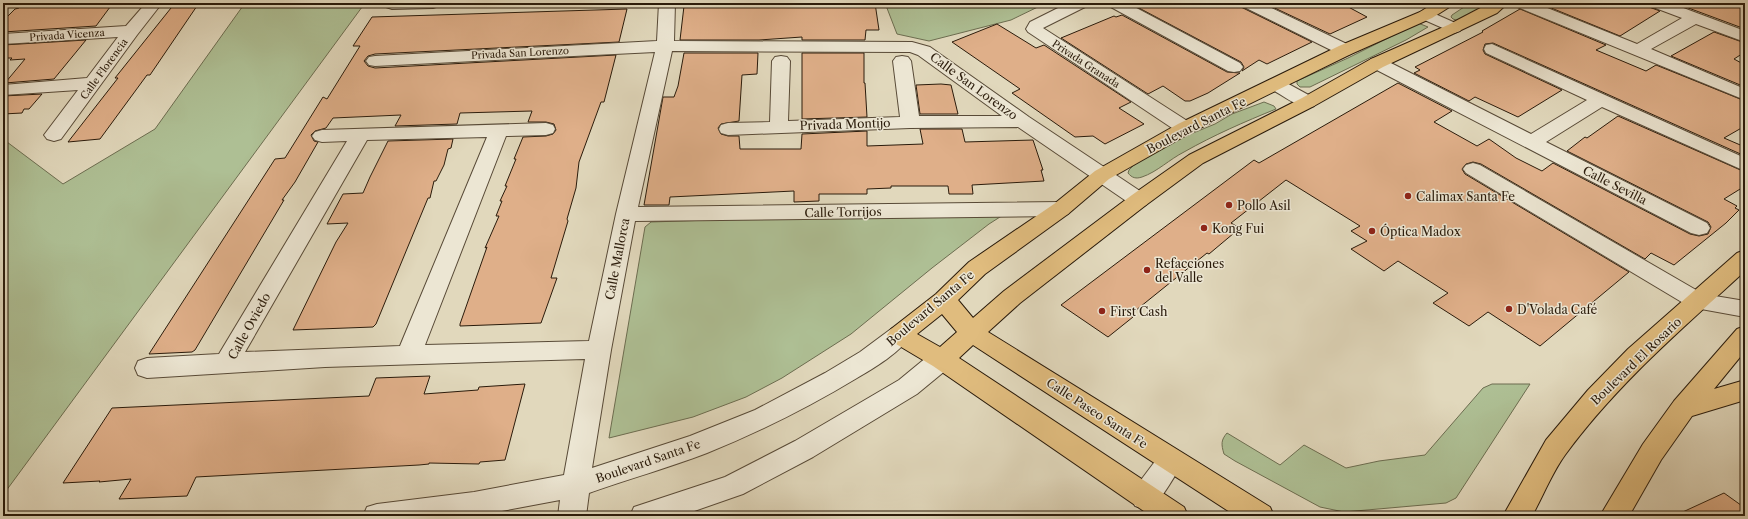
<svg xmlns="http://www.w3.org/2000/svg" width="1748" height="519" viewBox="0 0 1748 519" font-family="'Libre Caslon Text',serif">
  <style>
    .green { fill: #aebf94; stroke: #6c6d50 }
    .building { fill: #dfaf89; stroke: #2a1b0b }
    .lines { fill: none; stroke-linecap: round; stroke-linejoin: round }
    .minor-casing { stroke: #584a37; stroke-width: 2 }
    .major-casing { stroke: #2a1b0b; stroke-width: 2 }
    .minor { fill: #ece6d3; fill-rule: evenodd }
    .major { fill: #e0bc7e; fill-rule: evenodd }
    .poi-dot { fill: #8f2418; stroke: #ece6d3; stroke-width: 1.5 }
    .labels { text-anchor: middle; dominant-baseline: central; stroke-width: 3; stroke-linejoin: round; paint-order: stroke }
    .far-street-label { font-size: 10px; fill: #2a1b0b; stroke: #ece6d3 }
    .street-label { font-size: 12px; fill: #2a1b0b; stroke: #ece6d3 }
    .poi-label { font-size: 12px; fill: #2a1b0b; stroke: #ece6d3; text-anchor: start }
  </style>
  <rect width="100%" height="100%" fill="#e1d8bc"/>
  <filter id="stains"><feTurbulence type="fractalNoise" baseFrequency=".005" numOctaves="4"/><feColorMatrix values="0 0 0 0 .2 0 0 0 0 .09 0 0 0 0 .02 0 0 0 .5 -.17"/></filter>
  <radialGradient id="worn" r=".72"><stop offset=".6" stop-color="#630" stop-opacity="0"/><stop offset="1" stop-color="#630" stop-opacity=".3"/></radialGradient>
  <path class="green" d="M245,3H365L3,495V139L63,184L155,129Z
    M885,3H1046L1011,20L929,41L897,34Z
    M1470,3H1490L1459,21L1453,19L1451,17L1452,15Z
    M1418,23L1428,27L1406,40L1310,87H1300L1297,84V81L1348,58Z
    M1264,102L1274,106L1276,109C1244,122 1214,135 1184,152C1170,159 1157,172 1142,177C1136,179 1132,178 1128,173L1129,170L1134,165L1169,143L1215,124L1232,114Z
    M1011,210L989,224L932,268L851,334L782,378L746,397L693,417L609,438L645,227L651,222Z
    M1492,384H1530L1456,498L1446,503L1344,512L1320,507L1235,461L1224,454C1221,444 1221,440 1227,433L1280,465L1304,445L1346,468L1379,461L1425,455L1483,388Z"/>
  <path class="building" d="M24,3H113L96,26L3,32V21L15,9L19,8Z
    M175,3H199L150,75H147L100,139L68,142L118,78H115Z
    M821,3H875L879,30H866L865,40H802V37L759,40H680L684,6Z
    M1152,3H1239L1241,7L1312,42L1267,64L1259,60L1242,71L1244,67L1241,62L1139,8Z
    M1264,3H1341L1367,17L1330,34Z
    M1539,3H1647L1649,7L1660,11L1620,36Z
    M1675,3H1745V29Z
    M627,9L619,42L375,54L368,56L364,61L368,66L375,68L616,55L604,102H601L579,162L576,188L567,219L568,221L551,278H557L541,323L460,326V324L487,247L485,248L499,216H496L502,201H500L507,186H505L516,159H514L523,137L546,136L553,134L556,130L554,124L546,122H528L532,111L460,113L457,124L395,126L401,115L333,118L326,128L315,131L311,135L314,141L318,142L295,182L282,200H284L195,350L192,352L149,354L275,159L285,158L323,97L327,99L360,46H353L372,17Z
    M1520,9L1606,45L1596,50L1646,71L1656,65L1745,101V126L1724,138L1745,147V156L1493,43L1485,44L1483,50L1485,54L1562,90L1518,117L1475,97L1469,101L1414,73L1420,70L1415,67L1483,32L1482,31Z
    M1122,15L1227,72L1240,73L1208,93L1190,101H1185L1163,86L1148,94L1061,38L1114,16L1116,17Z
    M997,24L1036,48L1044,45L1131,102L1119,108L1144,124L1105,144L1093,136L1075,137L1012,93L1020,89L952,42Z
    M1714,32L1745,43V52L1734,59L1745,65V87L1671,56Z
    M86,40L54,79L5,83L25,59L10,60L12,58H3V45Z
    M684,53H758L757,74L742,75L739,121L721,124L718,128L721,134L728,136H739L740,149H801L802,134L867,131V146L923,144L920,129H962L965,142L1033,140L1043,170H1041L1044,181L972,185L973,194H949L948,186H891V188L867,189V194H819V201L794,202V191L670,197L669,205H644L663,97H674L678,86Z
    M802,53H864V83H865L867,117L802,119Z
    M1398,83L1452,111L1434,122L1477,146L1489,139L1516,158L1542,171L1553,163L1690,234L1699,236L1708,234L1711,227L1708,222L1567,151L1585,137L1587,138L1618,116L1745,172V186L1724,199L1737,206L1735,208L1739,210L1726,223L1674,265L1651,253L1645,259L1481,164L1473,162L1466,164L1462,169L1465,174L1629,272L1540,346L1488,312L1469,326L1433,303L1448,293L1398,261L1384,271L1351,249L1367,241L1351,231L1360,226L1286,180L1231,223L1240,228L1209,254L1207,253L1130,315L1133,317L1108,337L1061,305L1254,160L1259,163Z
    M941,84L951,85L958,114H920L916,85Z
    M42,94L29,109H24L22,113L3,114V96Z
    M453,139L451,148L448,149L444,165L436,181H434L430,198H428L376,324L373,327L293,330L336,242L348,223L327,224L343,194L363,193L370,177L388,141Z
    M430,376L424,394L478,390L479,387L525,384L505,460L480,462L479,464L429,463V464L419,465L196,477L187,496L119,499L131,479L99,482L100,481L63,483L112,408L369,396L376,378Z
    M1724,493L1745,508V516H1674Z"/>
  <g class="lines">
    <g class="minor-casing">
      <path id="minor" d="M146,3H162L137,35L61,139L54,141L47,139L44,135L78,90L3,95V85L87,78L118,37L3,44V34L126,26Z
        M385,3H441L439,6L433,8L392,9L386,7Z
        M659,3H675L674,41L912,42L930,47L1029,117L1146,195L1149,200L1146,205L1139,207L1132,205L1018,127L910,128L728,135L721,133L719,129L721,125L728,123L770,122L772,61L775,57L781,56L787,57L790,61L788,121L900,117L893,61L896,57L902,56L908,57L911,61L919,116H1002L918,55L910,52L672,51L638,207L1061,202L1068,204L1071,209L1068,214L1061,216L635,221L611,350L592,468L690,436L755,410L825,373L860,352L891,329L899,326L907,329L911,335C901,352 874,368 857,378C809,407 759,432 707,453C668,468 628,479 589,493L586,516H558L560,500L475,516H363L367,507L377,504L474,492L564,475L585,359L325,367L147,378L138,375L135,368L138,361L147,358L219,354L347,141L322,142L315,140L312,136L315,132L322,130L546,123L553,125L555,129L553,133L546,135L506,136L425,345L589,341L616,214L655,52L375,66L369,65L366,61L369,57L375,56L657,41ZM487,137L400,346L245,352L367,140Z
        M1068,3H1089L1087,6L1043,28L1192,124L1194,128L1192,132L1185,134L1178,132L1028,32L1026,29L1030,22Z
        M1107,3H1127L1240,63L1243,67L1240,71L1234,72L1228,71L1109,6Z
        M1240,3H1261L1351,46L1353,50L1351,54L1345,55L1339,54L1242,6Z
        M1513,3H1535L1637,44L1682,18L1650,6L1648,3H1670L1745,31V42L1696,24L1651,49L1745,89V100L1515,6Z
        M1426,10L1460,25L1462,28L1460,31L1454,33L1420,18L1418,15L1420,12Z
        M1492,44L1745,158V171L1602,107L1546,142L1707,223L1710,228L1707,233L1699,235L1691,233L1371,67L1368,63L1371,59L1377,58L1383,59L1531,134L1587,100L1486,53L1484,49L1486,45Z
        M1277,80L1283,81L1314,98L1317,102L1314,106C1300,110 1284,96 1271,89L1268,85L1271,81Z
        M1473,163L1480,165L1703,294L1745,301V317L1690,307L1466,173L1463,169L1466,165Z
        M942,350L951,352L954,359L951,366L917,394L813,457L743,494L680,516H630L634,507L725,477L795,441L899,380L933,352Z
        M1171,449L1180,452L1184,460C1180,468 1159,503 1153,506C1146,510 1142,508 1135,506L1131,497L1135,488L1162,452Z"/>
    </g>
    <g class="major-casing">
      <path id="major" d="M1434,3H1453L1451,6L1432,18L1351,54L1192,132L1109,179L1068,214L985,274L958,300L973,318L1004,291L1132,195L1189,155L1302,98L1371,59L1448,25L1490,3H1508L1497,13L1383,67L1314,106L1203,163L1146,205L1020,303L988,332L1270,507L1274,516H1236L973,345L959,358L1184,507L1188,516H1151L933,366L891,341L887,335L891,329L936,294L969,262L1054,204L1095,171L1178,124L1339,46L1420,12ZM942,314L957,332L940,347L917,334Z
        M1745,250V271C1682,329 1616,385 1565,455C1552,473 1543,496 1532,516H1503L1546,440L1588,390L1628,349L1737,253Z
        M1745,326V351L1714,389L1745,380V400L1692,416L1661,460L1629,516H1600L1643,444L1674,401L1737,329Z"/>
    </g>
    <use href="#minor" class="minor"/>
    <use href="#major" class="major"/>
  </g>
  <g class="poi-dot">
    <circle cx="1408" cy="196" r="4"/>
    <circle cx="1229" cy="205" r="4"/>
    <circle cx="1204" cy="228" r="4"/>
    <circle cx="1372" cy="231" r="4"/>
    <circle cx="1147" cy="270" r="4"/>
    <circle cx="1509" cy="309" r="4"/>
    <circle cx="1102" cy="311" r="4"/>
  </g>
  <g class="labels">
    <g class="far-street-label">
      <text transform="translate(67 35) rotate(-4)">Privada Vicenza</text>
      <text transform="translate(520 53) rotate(-3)">Privada San Lorenzo</text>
      <text transform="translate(1086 64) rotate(33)">Privada Granada</text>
      <text transform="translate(104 69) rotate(-54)">Calle Florencia</text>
    </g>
    <g class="street-label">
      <text transform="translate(974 86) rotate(36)">Calle San Lorenzo</text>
      <text transform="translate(845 124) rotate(-2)">Privada Montijo</text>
      <text transform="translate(1196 125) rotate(-27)">Boulevard Santa Fe</text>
      <text transform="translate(1615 185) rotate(27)">Calle Sevilla</text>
      <text transform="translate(843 212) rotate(-1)">Calle Torrijos</text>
      <text transform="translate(617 259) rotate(-79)">Calle Mallorca</text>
      <text transform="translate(930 308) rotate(-40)">Boulevard Santa Fe</text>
      <text transform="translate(249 326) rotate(-61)">Calle Oviedo</text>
      <text transform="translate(1636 361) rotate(-44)">Boulevard El Rosario</text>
      <text transform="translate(1097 413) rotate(33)">Calle Paseo Santa Fe</text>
      <text transform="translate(648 461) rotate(-19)">Boulevard Santa Fe</text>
    </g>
    <g class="poi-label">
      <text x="1416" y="196">Calimax Santa Fe</text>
      <text x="1237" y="205">Pollo Asil</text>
      <text x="1212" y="228">Kong Fui</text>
      <text x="1380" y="231">Óptica Madox</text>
      <text x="1155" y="263">Refacciones<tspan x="1155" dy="14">del Valle</tspan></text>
      <text x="1517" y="309">D'Volada Café</text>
      <text x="1110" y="311">First Cash</text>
    </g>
  </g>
  <rect width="1748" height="519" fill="none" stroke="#e1d8bc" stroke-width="16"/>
  <rect x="4" y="4" width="1740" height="511" fill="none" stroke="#2a1b0b" stroke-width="2"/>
  <rect x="8" y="8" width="1732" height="503" fill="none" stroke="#2a1b0b"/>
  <rect width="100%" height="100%" filter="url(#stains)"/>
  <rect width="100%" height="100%" fill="url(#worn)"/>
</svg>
